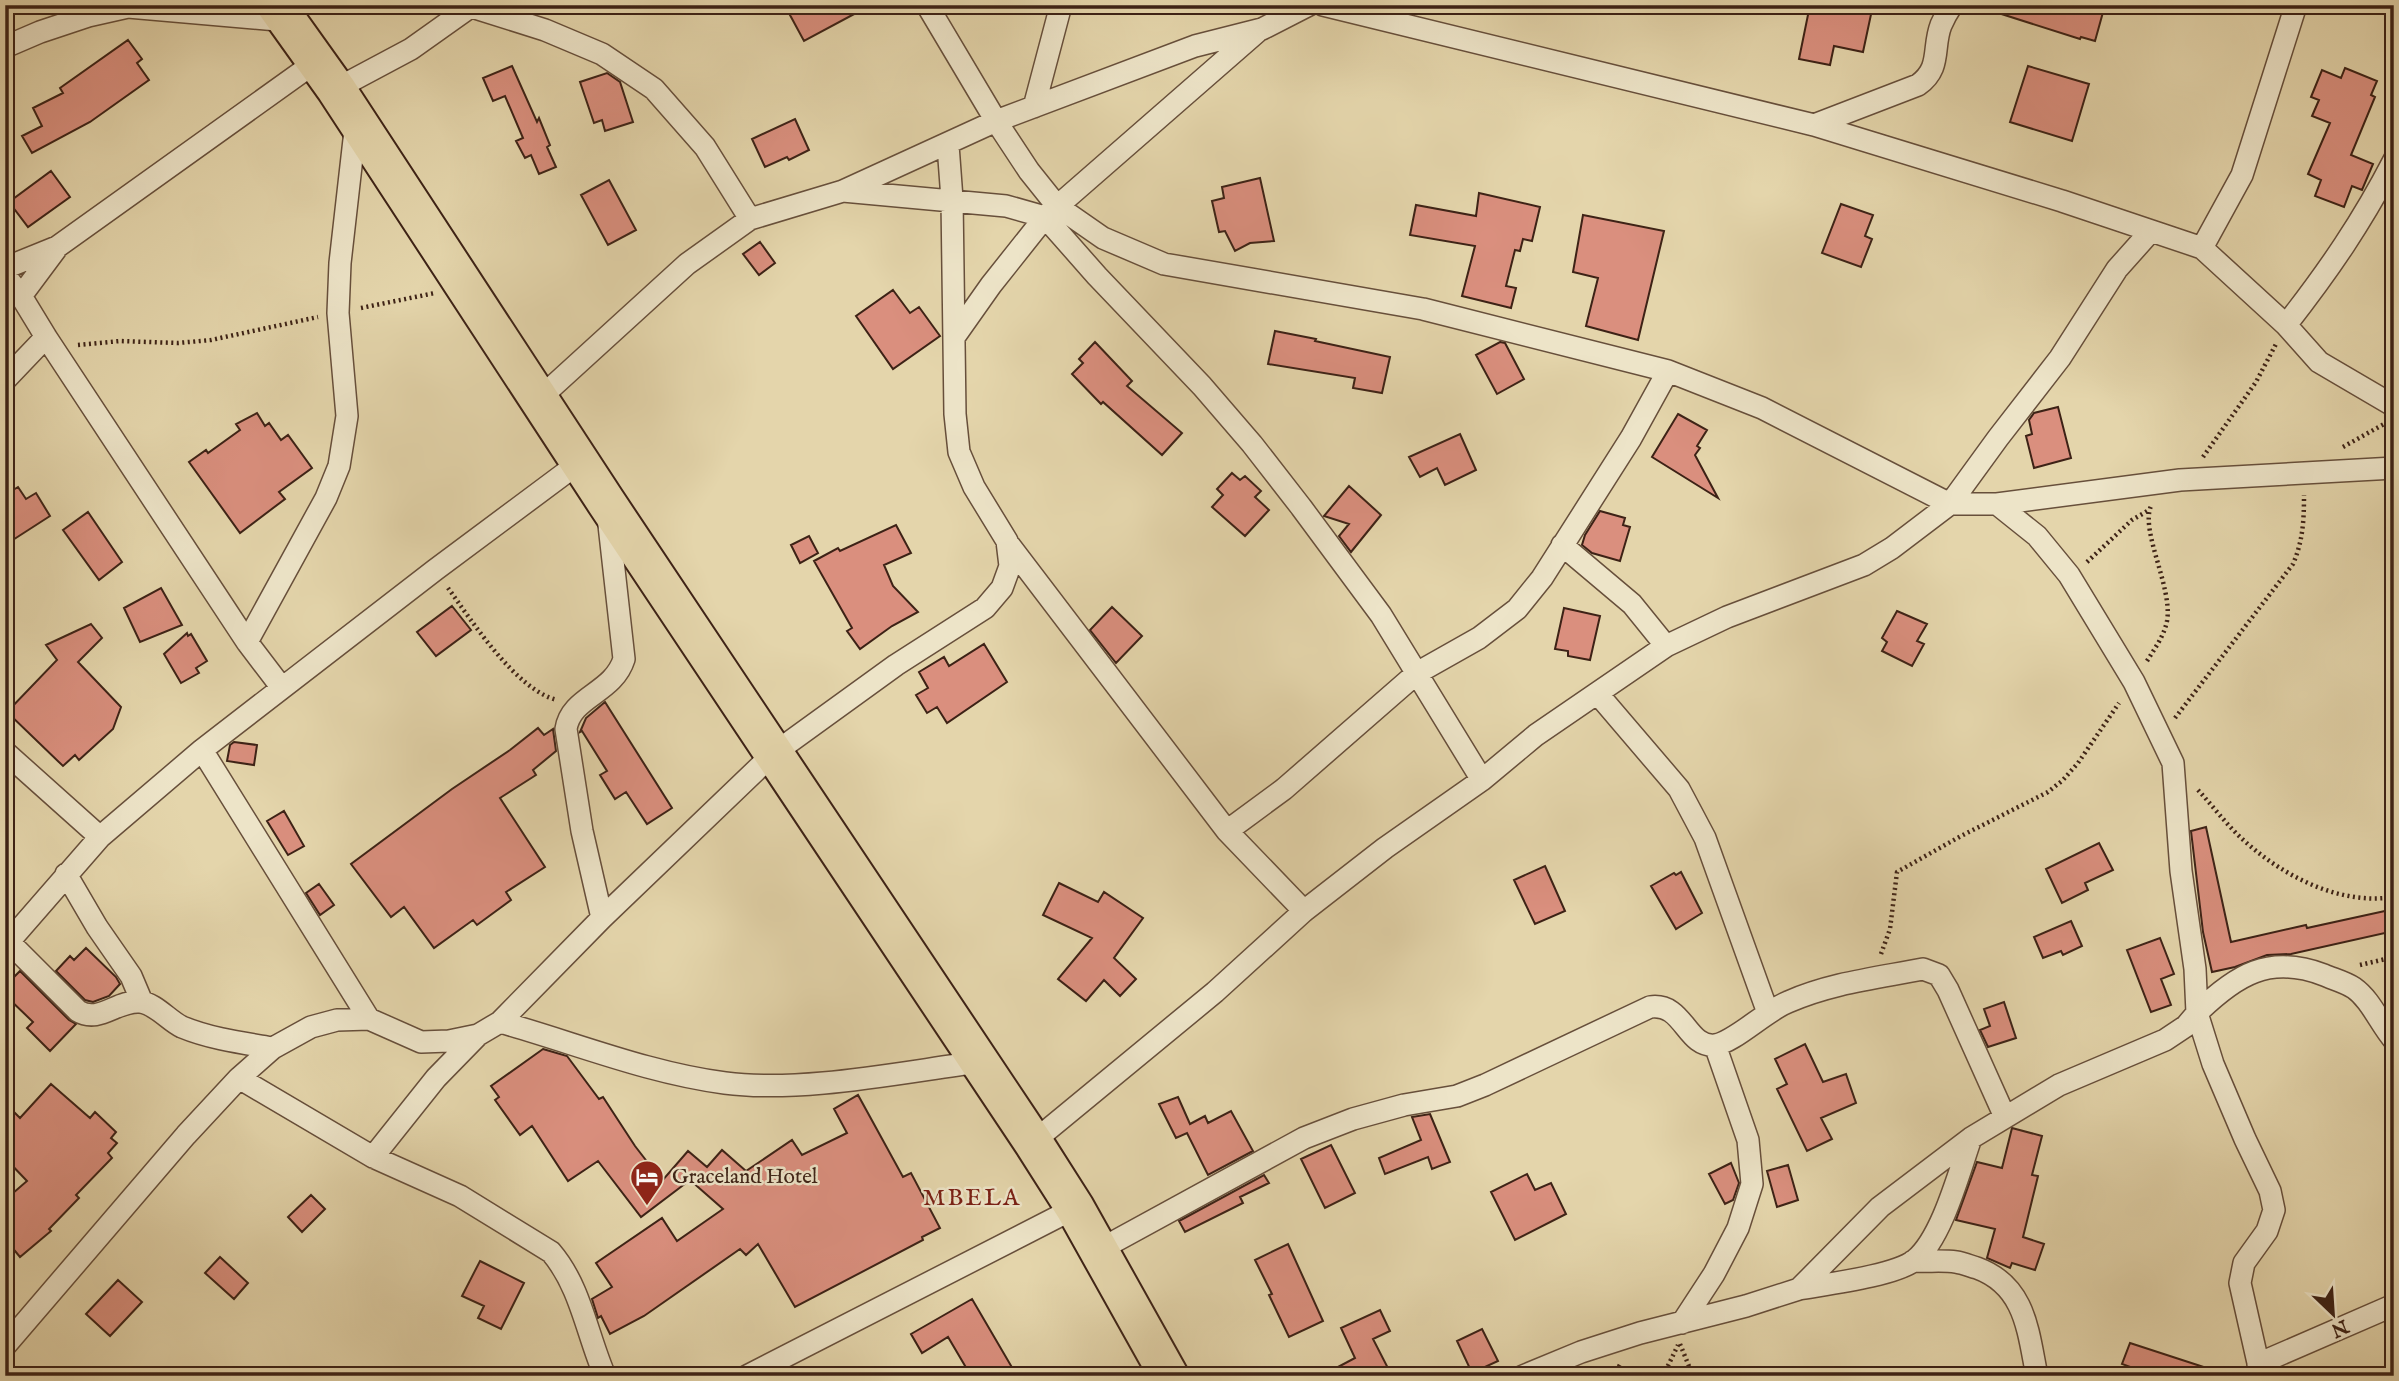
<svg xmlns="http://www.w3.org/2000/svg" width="2399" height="1381" viewBox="0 0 2399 1381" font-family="'IM FELL English',serif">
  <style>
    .building { fill: #da8f7e; stroke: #3d2216; stroke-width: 2 }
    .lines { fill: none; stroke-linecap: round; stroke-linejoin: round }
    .street-casing { stroke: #674f3b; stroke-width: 24 }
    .highway-casing { stroke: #3d2216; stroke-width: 42 }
    .path { stroke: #3d2216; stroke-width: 4.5; stroke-dasharray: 2 3.5; stroke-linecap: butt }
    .street { stroke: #ede4c8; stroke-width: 21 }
    .highway { stroke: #e4d5ab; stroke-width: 38 }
    .labels { text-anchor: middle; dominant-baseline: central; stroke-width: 5; stroke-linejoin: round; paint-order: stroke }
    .poi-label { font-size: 21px; fill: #3d2216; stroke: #ede4c8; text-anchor: start }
    .quarter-label { font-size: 24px; letter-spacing: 2px; fill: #7a1f14; stroke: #ede4c8 }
  </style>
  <rect width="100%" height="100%" fill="#e4d5ab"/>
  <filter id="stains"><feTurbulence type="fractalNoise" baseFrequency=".00286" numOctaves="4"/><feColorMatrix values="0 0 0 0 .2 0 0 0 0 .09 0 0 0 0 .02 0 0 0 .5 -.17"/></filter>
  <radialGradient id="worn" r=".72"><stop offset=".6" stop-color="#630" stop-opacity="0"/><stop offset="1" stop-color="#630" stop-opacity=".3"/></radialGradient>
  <path class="building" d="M791,5H871L804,41L790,15L795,12Z
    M1810,5H1873L1863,52L1834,46L1830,65L1799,59Z
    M1993,5H2105L2095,41L2081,37L2080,39L1992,11Z
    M128,40L142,59L137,63L149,80L90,122L32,153L22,136L42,126L33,108L63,93L60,88Z
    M512,66L537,122L539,118L550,145L547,147L556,167L539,174L531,155L525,158L516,141L523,138L505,96L493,101L483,78Z
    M2028,66L2089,84L2072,141L2010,122Z
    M2345,68L2377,81L2371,95L2375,97L2351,155L2373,164L2362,190L2352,186L2344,207L2315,196L2321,180L2308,174L2330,123L2312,116L2319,100L2311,97L2322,70L2341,78Z
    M607,73L620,82L633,122L605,131L602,120L594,123L580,82Z
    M795,119L809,150L789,160L787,157L765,167L752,139Z
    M51,171L70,197L28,227L9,202Z
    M1260,178L1274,241L1250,243L1235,251L1225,231L1219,232L1212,201L1224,198L1222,187Z
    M609,180L636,230L608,245L581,195Z
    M1479,193L1540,207L1532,241L1523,239L1520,251L1515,250L1506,286L1516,288L1511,308L1462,296L1475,246L1410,235L1416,205L1476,216Z
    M1841,204L1873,215L1865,236L1872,239L1861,267L1822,253Z
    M1583,215L1664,231L1638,340L1586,326L1598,278L1573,272Z
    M760,242L775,263L759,275L743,254Z
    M893,290L910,313L919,307L940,336L893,369L856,316Z
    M1275,331L1316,339L1315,341L1390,357L1382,393L1353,388L1355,378L1268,364Z
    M1095,342L1132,381L1127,386L1182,433L1162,455L1103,402L1101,404L1072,374L1083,363L1079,359Z
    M1500,342L1505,343L1524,379L1497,394L1476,355Z
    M2058,407L2071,458L2034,468L2026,436L2032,434L2029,420L2034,413Z
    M257,413L265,426L269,423L281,440L288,435L312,468L279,492L285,499L240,533L189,462L206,450L208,453L240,430L236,424Z
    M1678,414L1707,430L1697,446L1700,448L1695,455L1718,498L1652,457Z
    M1460,434L1476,470L1445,485L1437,468L1420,477L1409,457Z
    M1232,473L1240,480L1245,476L1261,491L1255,497L1269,510L1245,536L1212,507L1223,495L1217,489Z
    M1349,486L1381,515L1351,552L1339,536L1349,524L1324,516Z
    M18,487L26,499L36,493L50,516L5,545V495Z
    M1600,511L1625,518L1623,525L1630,527L1620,561L1592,553L1582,545L1585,535Z
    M88,512L122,562L99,580L63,530Z
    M896,525L911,553L884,565L893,586L918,612L892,626L860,649L847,631L852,628L814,561L838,548L840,551Z
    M809,536L818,553L800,563L791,545Z
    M161,588L182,625L140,642L124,608Z
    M452,606L471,630L436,656L417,632Z
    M1112,607L1142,636L1116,663L1090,630Z
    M1564,608L1600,616L1590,660L1568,656V651L1555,649Z
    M1897,611L1927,624L1917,641L1924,644L1912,666L1882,651L1887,642L1882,638Z
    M91,624L102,638L78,662L121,707L113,729L79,760L75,755L63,766L7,712L57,660L46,645Z
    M187,633L188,636L191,634L207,661L196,668L199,673L181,683L164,654Z
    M984,644L1007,682L947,723L937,707L927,713L916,695L928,688L919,672L944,657L949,666Z
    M605,702L672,808L647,824L626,792L615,799L600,775L607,771L582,731L580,732L586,718Z
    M538,728L544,735L553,729L556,751L533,770L536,775L500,798L545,867L506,892L511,900L477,925L473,920L434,948L404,907L391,917L351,864L452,789L510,750Z
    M234,742L257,745L254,765L227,761L230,745Z
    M284,811L304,846L288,855L267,821Z
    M2206,827L2231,942L2306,925L2307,928L2394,909V931L2291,954L2267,955L2235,967L2212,972L2203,932L2191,831Z
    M2099,843L2113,870L2085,883L2088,890L2062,903L2046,869Z
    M1545,866L1565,911L1535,924L1514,880Z
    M1681,872L1702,913L1676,929L1651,886L1674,873L1676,875Z
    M1059,883L1098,902L1104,892L1143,918L1114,958L1136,979L1120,996L1104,980L1086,1001L1058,979L1092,938L1043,915Z
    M319,884L334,905L320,915L306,893Z
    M2071,921L2082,946L2063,955L2061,951L2043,958L2034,937Z
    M2160,938L2174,974L2161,979L2171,1005L2151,1012L2127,950Z
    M86,948L116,977L120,984L109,996L93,1002L85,1000L56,971L70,956L74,960Z
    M20,971L69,1020L76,1024L50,1051L27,1028L33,1022L5,995V986Z
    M2004,1002L2016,1038L1988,1047L1980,1030L1990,1026L1984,1009Z
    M1805,1044L1823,1082L1846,1074L1856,1103L1821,1118L1832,1139L1807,1151L1777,1089L1787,1084L1775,1059Z
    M543,1049L567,1056L599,1099L603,1097L635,1146L662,1181L688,1151L707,1167L722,1150L746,1171L792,1140L802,1155L847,1133L834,1109L858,1095L903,1177L911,1173L940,1228L922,1237L923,1240L795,1307L758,1244L746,1255L740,1249L644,1316L610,1334L601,1316L598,1318L592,1299L612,1287L596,1263L662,1218L677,1241L723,1209L690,1180L641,1217L598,1161L568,1181L532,1126L520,1135L495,1100L499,1097L491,1086Z
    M51,1084L90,1118L95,1112L116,1132L111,1138L117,1143L108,1153L112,1158L76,1195L79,1198L49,1229L51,1231L20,1257L5,1239V1200L27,1181L5,1158V1103L20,1118Z
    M1178,1097L1190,1124L1205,1116L1208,1123L1231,1111L1253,1151L1208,1175L1187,1133L1176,1138L1159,1104Z
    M1430,1114L1450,1162L1432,1169L1428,1157L1385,1174L1379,1158L1421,1140L1412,1117Z
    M2012,1128L2042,1136L2032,1175L2038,1176L2023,1237L2044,1244L2035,1270L2012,1263L2010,1268L1987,1258L1995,1229L1956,1220L1977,1162L2002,1168Z
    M1331,1145L1355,1193L1325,1208L1301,1159Z
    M1731,1163L1739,1183L1733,1200L1725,1204L1709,1174Z
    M1788,1165L1798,1200L1777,1207L1767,1171Z
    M1527,1174L1535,1190L1551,1183L1566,1214L1515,1240L1491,1192Z
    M1264,1175L1269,1183L1240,1197L1243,1203L1185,1232L1179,1221Z
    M311,1195L325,1209L302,1232L288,1217Z
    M1288,1244L1323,1321L1289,1337L1269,1295L1272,1294L1255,1260Z
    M220,1257L248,1283L234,1299L205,1273Z
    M480,1261L524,1283L501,1329L478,1318L484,1306L462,1296Z
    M118,1280L142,1302L110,1336L86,1314Z
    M972,1299L1017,1376H971L948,1337L922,1353L911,1334Z
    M1380,1310L1390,1331L1373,1339L1392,1376H1321L1355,1358L1341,1328Z
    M1482,1329L1498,1361L1472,1373L1457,1341Z
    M2130,1343L2219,1372V1376H2133L2136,1369L2122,1364Z"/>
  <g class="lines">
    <g class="street-casing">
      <path id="street" d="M927,5L996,121L1029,171L1057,206L1103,238L1164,264L1423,309L1668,371L1762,408L1950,504H1997L2180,480L2394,468
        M1323,5L1814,125L2062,201L2202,248L2286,325L2319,362L2394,406
        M472,7L545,30L602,54L654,89L705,147L750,219
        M5,47L40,32L88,16L128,7L288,21
        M336,89L411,49L473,5
        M1034,107L1061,5
        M1814,125L1918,85C1942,68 1932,48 1941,25C1944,18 1948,11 1952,5
        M843,191L1006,206L1045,217L1097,276L1202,386L1252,444L1301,507L1381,615L1482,780
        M2202,248L2242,175L2296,5
        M5,268L57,247L317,61
        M5,275L21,296L46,337L247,642L282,688
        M21,296L56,249
        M2286,325C2329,270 2362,222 2394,160
        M955,336L991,285L1045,217L1257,32
        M5,380L46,337
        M540,398L687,264L750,219L843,191L996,121L1195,46L1262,29L1309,5
        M1007,542L1227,831L1304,911
        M1562,545L1632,604L1666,646
        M247,642L326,498L339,466L347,416L338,313L340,263L356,122
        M1597,693L1679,789L1705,838L1768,1013
        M202,750L369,1019
        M5,752L100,837
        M1227,831L1284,789L1417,673L1479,638L1517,609L1542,578L1631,438L1668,371
        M66,874L97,927L131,976L142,1002
        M602,918L582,831L566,729C571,696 613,694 624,659L608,516
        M9,942L78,1011C99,1024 117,1000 140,1002C155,1003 169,1021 182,1027C211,1039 243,1043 273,1048
        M5,946L100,837L202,750L435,570L580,462
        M500,1022C575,1043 648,1073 725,1083C802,1093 902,1072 979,1062
        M239,1078L373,1157L460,1196L551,1252C581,1287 587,1335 605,1376
        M1033,1142L1215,992L1304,911L1385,848L1482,780L1536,735L1666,646L1727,617L1864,565L1892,548L1950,504L1998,438L2060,358L2117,269L2150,232
        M373,1157L436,1078L478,1035
        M1099,1250L1304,1138L1353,1119L1404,1105L1457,1096L1485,1085L1650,1007C1684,1002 1686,1048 1715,1045C1733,1043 1767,1010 1788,1002C1831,983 1877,978 1923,969L1939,975L1948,990L2005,1117
        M1913,1261C1927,1262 1942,1260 1956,1262C1963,1263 1970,1266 1977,1268C2026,1286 2028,1332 2037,1376
        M1799,1289C1827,1284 1894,1276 1915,1260C1942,1238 1959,1172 1971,1138
        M1682,1323L1714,1274L1738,1228L1752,1184L1748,1140L1715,1045
        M5,1346L186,1135L239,1078L273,1048L311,1027L337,1020L369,1019L421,1042L449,1041L478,1035L500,1022L602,918L773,754L896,665L985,608L1002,588L1010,566L1007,541L974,487L959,452L955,414L952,199L948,145
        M2258,1364L2394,1305
        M747,1376L1075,1208
        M1523,1376L1581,1352L1640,1333L1746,1306L1799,1289L1880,1207L1971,1138L2059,1085L2165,1040L2186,1026L2197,1013L2195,969L2181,871L2173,763L2134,682L2069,575L2037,536L1997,504
        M2261,1376L2240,1283L2244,1263L2267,1231L2274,1210L2270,1191L2245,1139L2213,1064L2197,1013C2236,975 2269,954 2324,975C2333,979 2345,982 2354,988C2371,1000 2380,1024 2394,1040"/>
    </g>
    <g class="highway-casing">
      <path id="highway" d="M276,5L336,89L606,502L1033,1142L1075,1208L1169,1376"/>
    </g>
    <path class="path" d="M361,308L435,293
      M78,345L120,341L178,343L211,340L318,317
      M2343,447L2384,424
      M2203,457L2256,382L2276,344
      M2087,562L2132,520L2149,510
      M448,588C472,621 516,690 557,700
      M2147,661C2155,648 2164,636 2167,621C2173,588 2140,531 2151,506
      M2175,718L2293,564C2303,541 2304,520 2304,495
      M2198,790C2211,804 2223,820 2237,834C2277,873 2337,906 2394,897
      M1881,954L1890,929L1897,872L1961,836L2048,792L2063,780L2078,763L2119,703
      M2360,965L2394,957
      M1680,1344L1693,1376
      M1613,1376L1621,1363
      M1663,1376L1678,1345"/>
    <use href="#street" class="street"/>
    <use href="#highway" class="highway"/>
  </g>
  <defs>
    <g id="hotel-pin" transform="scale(1.75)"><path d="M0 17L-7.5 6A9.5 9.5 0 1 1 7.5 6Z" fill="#8f2418" stroke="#ede4c8"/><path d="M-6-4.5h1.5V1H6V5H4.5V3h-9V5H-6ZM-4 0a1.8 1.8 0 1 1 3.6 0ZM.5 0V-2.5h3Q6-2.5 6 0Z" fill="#fff"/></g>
  </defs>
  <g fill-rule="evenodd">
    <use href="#hotel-pin" x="647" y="1177"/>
  </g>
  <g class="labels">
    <g class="poi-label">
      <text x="672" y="1177">Graceland Hotel</text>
    </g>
    <g class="quarter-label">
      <text x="972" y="1198">MBELA</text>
    </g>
  </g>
  <rect width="2399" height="1381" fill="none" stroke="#e4d5ab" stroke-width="28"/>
  <rect x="7" y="7" width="2385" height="1367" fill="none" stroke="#3d2216" stroke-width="3.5"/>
  <rect x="14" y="14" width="2371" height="1353" fill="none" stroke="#3d2216" stroke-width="2"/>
  <g transform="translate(2333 1314) rotate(155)" stroke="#ede4c8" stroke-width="5" paint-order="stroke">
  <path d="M0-5L12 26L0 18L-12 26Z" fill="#3d2216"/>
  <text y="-10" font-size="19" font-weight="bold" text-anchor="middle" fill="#3d2216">N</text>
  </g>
  <rect width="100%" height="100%" filter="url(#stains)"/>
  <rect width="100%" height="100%" fill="url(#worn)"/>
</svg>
